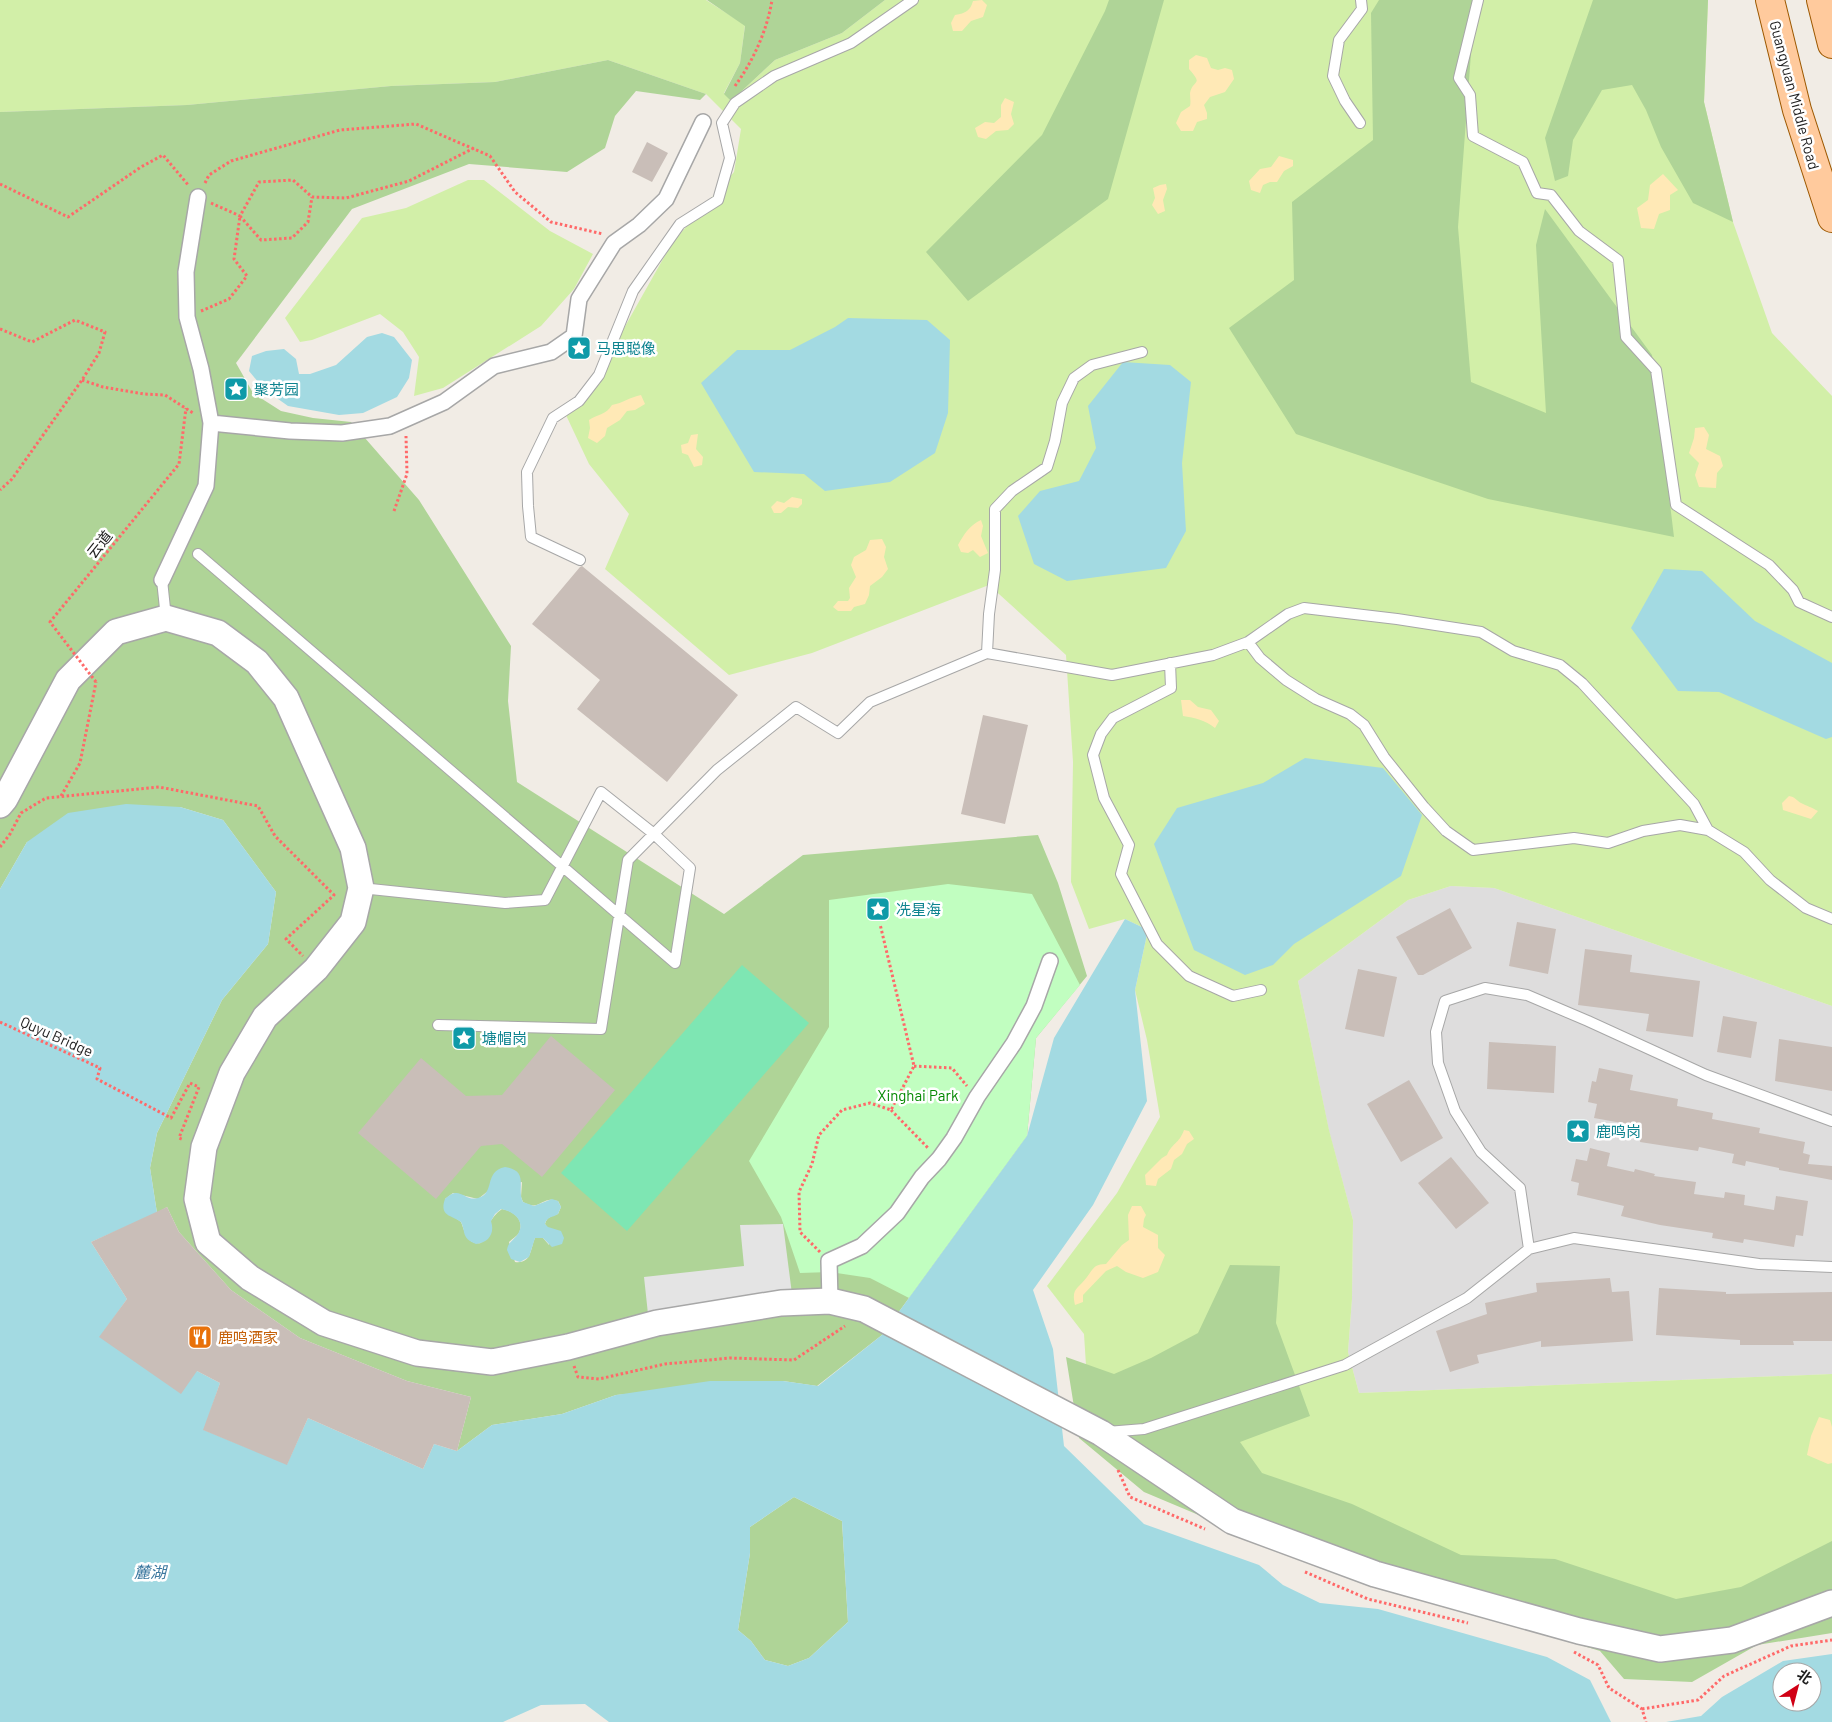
<svg xmlns="http://www.w3.org/2000/svg" width="1832" height="1722" viewBox="0 0 1832 1722" font-family="Barlow,'Noto Sans SC',sans-serif">
  <style>
    .residential { fill: #dedddd }
    .grass { fill: #d2efa8 }
    .forest { fill: #afd497; fill-rule: evenodd }
    .sand { fill: #ffe9b6 }
    .park { fill: #c1fec0 }
    .pitch { fill: #7ee6b3 }
    .parking { fill: #e4e4e4 }
    .water { fill: #a3dae2; fill-rule: evenodd }
    .building { fill: #c9beb8 }
    .lines { fill: none; stroke-linecap: round; stroke-linejoin: round }
    .service-casing { stroke: #a7a7a7; stroke-width: 12 }
    .pedestrian-casing { stroke: #a7a7a7; stroke-width: 18 }
    .tertiary-casing { stroke: #a7a7a7; stroke-width: 28 }
    .primary-casing { stroke: #9c5800; stroke-width: 30 }
    .path { stroke: #ff6969; stroke-width: 3; stroke-dasharray: 2.5 2.5; stroke-linecap: butt }
    .service { stroke: #fff; stroke-width: 10 }
    .pedestrian { stroke: #fff; stroke-width: 15 }
    .tertiary { stroke: #fff; stroke-width: 25 }
    .primary { stroke: #ffca9d; stroke-width: 28 }
    .path-bridge { stroke: #ff6969; stroke-width: 3; stroke-dasharray: 2.5 2.5; stroke-linecap: butt }
    .labels { text-anchor: middle; dominant-baseline: central; stroke-width: 5; stroke-linejoin: round; paint-order: stroke }
    .street-label { font-size: 15px; fill: #202020; stroke: #fff }
    .culture-label { font-size: 15px; fill: #0d838f; stroke: #fff; text-anchor: start }
    .park-label { font-size: 15px; fill: #058903; stroke: #fff }
    .food-label { font-size: 15px; fill: #c56008; stroke: #fff; text-anchor: start }
    .water-label { font-size: 16px; font-style: italic; fill: #3c789f; stroke: #fff }
  </style>
  <rect width="100%" height="100%" fill="#f1ece5"/>
  <path class="residential" d="M1451,886L1494,888L1832,1006V1374L1359,1393L1348,1352L1352,1299L1353,1220L1329,1131L1298,981L1408,900Z"/>
  <path class="grass" d="M0,0H706L745,25L740,63L724,93L731,101L775,60L842,33L885,0H1708L1704,102L1733,222L1772,333L1832,396V1006L1494,888L1451,886L1408,900L1298,981L1329,1130L1353,1220L1352,1299L1348,1352L1359,1393L1832,1374V1598L1726,1630L1232,1521L1088,1397L1084,1334L1047,1286L1117,1193L1160,1117L1147,1040L1135,990L1148,930L1125,919L1089,929L1071,882L1073,762L1066,655L989,585L812,653L729,675L605,569L629,514L589,464L565,413L610,353L672,243L734,172L741,129L706,94L608,60L495,82L391,86L187,105L0,112Z
    M468,180H484L550,231L593,254L574,289L541,326L443,388L414,396L419,357L403,332L380,314L312,340L300,342L285,318L362,218L406,208Z"/>
  <path class="forest" d="M707,0H885L842,33L775,60L731,101L724,94L740,63L745,26Z
    M1109,0H1164L1108,199L968,301L926,252L1042,135L1105,11Z
    M1379,0H1475L1458,227L1471,382L1546,413L1536,245L1545,209L1652,355L1674,537L1488,499L1296,434L1229,328L1294,280L1292,202L1373,140L1371,13Z
    M1593,0H1708L1704,102L1733,222L1693,203L1661,147L1646,110L1632,85L1602,90L1573,140L1568,176L1555,181L1545,138Z
    M608,60L706,94L700,100L636,91L615,116L605,148L567,172L469,164L352,209L236,363L253,393L281,411L313,418L351,422L419,500L511,646L508,701L517,782L724,914L803,855L1038,835L1058,883L1087,976L1036,1038L1027,1136L882,1335L817,1386L783,1381L616,1395L562,1414L492,1425L457,1451L471,1397L407,1381L300,1338L231,1290L179,1232L167,1207L157,1213L150,1168L157,1133L222,1000L268,944L276,892L223,820L180,807L27,842L0,889V112L187,105L391,86L495,82ZM522,1182L521,1197L523,1202C538,1210 538,1202 549,1200C552,1199 555,1201 558,1201L561,1207L558,1214C551,1216 547,1217 545,1224L547,1227L549,1245L543,1238H535C530,1249 532,1264 515,1262L509,1242C512,1239 517,1236 519,1233C525,1219 513,1211 502,1209C490,1217 486,1231 481,1243C467,1245 465,1232 461,1222L457,1219L445,1199L453,1193L478,1199L488,1191Z
    M1230,1265L1280,1266L1276,1323L1310,1416L1240,1442L1262,1473L1352,1504L1461,1555L1555,1559L1676,1599L1741,1587L1832,1541V1633L1757,1645L1692,1682L1624,1679L1600,1651L1315,1564L1144,1492L1079,1438L1066,1357L1114,1374L1151,1358L1198,1333Z
    M794,1497L842,1521L848,1622L809,1658L788,1666L765,1660L751,1641L738,1630L750,1553V1527Z"/>
  <path class="sand" d="M982,0L987,5L983,17L971,21L962,31H953L951,23L955,15C966,13 970,11 973,1Z
    M1196,55L1207,58L1211,68L1218,70L1225,68L1232,70L1234,79L1225,92L1210,97L1204,105L1207,113V119L1197,122L1193,131H1181L1176,123L1181,112L1190,106C1191,102 1190,97 1190,93C1193,79 1204,86 1189,69V60Z
    M1005,98L1014,102L1011,114L1014,124L1008,130L996,131L986,139L978,137L975,128L985,122L994,123L1001,117V105Z
    M1279,156L1293,160V166L1284,171L1277,182H1270L1263,185L1260,193L1251,190L1249,181L1260,169L1271,167Z
    M1663,174L1678,190L1670,195V210L1659,214L1654,229L1641,228L1637,208L1648,200L1650,185Z
    M1166,184L1167,189L1163,200L1165,211L1158,214L1152,205L1155,198L1153,188L1160,185Z
    M641,395L645,404L635,410L627,411L620,420L607,428L605,436L597,443L588,438L590,428L589,420C598,414 606,415 612,405C623,403 630,397 641,395Z
    M1704,427L1709,435L1706,449L1720,456L1723,466L1717,473L1716,488L1699,487L1695,475L1699,463L1689,453L1694,438L1695,428Z
    M698,434L696,449L703,457L702,465L694,467L688,455L682,453L681,445L688,443L691,435Z
    M792,497L802,499V504L798,508L788,507L781,513H774L771,507L777,501L784,503Z
    M981,520L983,526L981,536L988,553L980,557L973,550L968,553L961,552L958,545C964,534 970,525 981,520Z
    M882,539L886,547L884,557L888,569L882,577L870,586L869,595L865,604L854,607L851,611H838L833,607L838,601H848L850,598L849,588L856,577L851,565L854,557L866,550L870,540Z
    M1181,700H1190L1198,707L1211,710L1219,721L1215,728C1205,720 1195,718 1183,716Z
    M1789,796C1795,797 1796,800 1801,803C1807,806 1811,807 1818,811L1811,819L1783,810L1782,803Z
    M1184,1130L1189,1131L1194,1139L1187,1144L1182,1154L1174,1160L1171,1169L1158,1179L1156,1186L1146,1185L1145,1175L1162,1158L1167,1155C1172,1143 1179,1144 1184,1130Z
    M1132,1206H1141L1146,1215L1144,1219L1143,1227L1158,1235V1248L1165,1255L1158,1272L1143,1278L1126,1272L1117,1266L1106,1271L1083,1295V1302L1075,1305C1071,1288 1078,1289 1087,1277C1093,1269 1094,1264 1106,1264L1122,1245L1129,1240L1128,1215Z
    M1819,1417L1830,1420L1832,1427V1463L1828,1464L1807,1455L1811,1436Z"/>
  <path class="park" d="M948,884L1032,894L1080,985L1036,1038L1027,1136L909,1298L870,1278L830,1272L800,1273L781,1217L749,1161L829,1027V900Z"/>
  <path class="pitch" d="M742,965L809,1023L627,1231L561,1173Z"/>
  <path class="parking" d="M783,1224L792,1294L648,1314L644,1277L744,1266L740,1225Z"/>
  <path class="water" d="M848,318L927,320L950,340L948,413L935,453L890,482L825,491L804,474L754,472L701,383L737,350H790L835,327Z
    M382,333L394,337L412,360L409,378L397,397L363,413L339,415L288,406L264,389L249,371L252,356L266,351L284,349L296,359L299,374H310L336,365L367,337Z
    M1123,362L1170,365L1191,382L1182,463L1186,531L1166,568L1067,581L1034,564L1018,516L1040,491L1079,481L1096,448L1088,406Z
    M1664,569L1702,571L1755,621L1832,663V737L1826,739L1719,692L1678,691L1631,628Z
    M1305,758L1383,768L1422,815L1401,876L1294,944L1273,965L1245,975L1194,950L1154,844L1177,808L1263,783Z
    M126,804L180,807L223,820L276,892L268,944L222,1000L157,1133L150,1168L157,1213L91,1242L127,1299L100,1337L197,1371L220,1383L204,1430L287,1464L308,1418L423,1469L434,1444L457,1451L492,1425L562,1414L616,1395L710,1381H783L818,1386L882,1335L1027,1136L1054,1038L1125,919L1148,930L1135,990L1147,1101L1093,1205L1033,1290L1053,1349L1064,1446L1144,1524L1259,1565L1283,1585L1320,1603L1378,1609L1547,1657L1590,1680L1611,1722H609L585,1704L541,1705L503,1722H0V889L27,842L68,813ZM794,1497L842,1521L848,1622L809,1658L788,1666L765,1660L751,1641L738,1630L750,1553V1527Z
    M505,1167C530,1171 516,1188 523,1202L534,1206L552,1199L558,1201L561,1207L558,1214C552,1218 547,1216 545,1224L548,1227L561,1231L564,1238L562,1244L552,1247L543,1238H535L529,1257L520,1262L511,1259L507,1250C508,1242 513,1241 518,1234C526,1221 513,1211 501,1209L495,1214L491,1221C495,1233 489,1243 476,1244C461,1238 466,1232 461,1222C451,1215 439,1216 445,1199C460,1184 464,1202 478,1198C496,1193 483,1172 505,1167Z
    M1832,1654V1722H1666L1701,1716L1722,1697L1783,1661ZM1782,1672H1812V1702H1782Z"/>
  <path class="building" d="M647,142L668,153L652,182L632,172Z
    M582,566L738,695L667,782L577,709L600,680L532,624L580,567Z
    M983,715L1028,725L1005,824L961,814Z
    M1450,908L1472,948L1423,975H1418L1396,937Z
    M1517,922L1556,929L1548,974L1509,966Z
    M1585,949L1632,955L1630,972L1700,981L1693,1037L1646,1031L1649,1014L1578,1005Z
    M1358,969L1397,977L1384,1037L1345,1029Z
    M1723,1016L1757,1022L1751,1058L1717,1052Z
    M551,1036L615,1090L542,1177L502,1144L481,1146L436,1199L358,1133L421,1058L466,1096L502,1095Z
    M1779,1039L1832,1047V1091L1775,1081Z
    M1489,1042L1556,1046L1554,1093L1487,1089Z
    M1599,1068L1633,1075L1630,1090L1678,1099L1677,1106L1713,1113L1712,1119L1760,1128L1759,1133L1805,1142L1803,1153L1810,1155L1808,1164L1832,1166V1180L1779,1170V1168L1746,1161L1745,1166L1732,1163L1734,1154L1699,1147L1698,1151L1640,1142L1642,1128L1633,1126V1125L1594,1118L1597,1104L1588,1102L1592,1081L1596,1082Z
    M1409,1080L1443,1138L1401,1162L1367,1104Z
    M1590,1148L1610,1153L1607,1166L1634,1172L1635,1169L1655,1174L1654,1176L1696,1182L1694,1194L1724,1198L1725,1192L1745,1195L1744,1205L1774,1210L1776,1196L1808,1201L1803,1236L1796,1235L1794,1247L1744,1239L1743,1243L1712,1238L1713,1233L1660,1225L1621,1216L1624,1206L1577,1195L1579,1183L1571,1181L1576,1159L1587,1161Z
    M1451,1157L1489,1203L1456,1229L1418,1183Z
    M167,1207L179,1232L231,1290L300,1338L407,1381L471,1397L457,1451L434,1444L423,1469L308,1418L287,1465L203,1430L220,1383L197,1371L181,1394L99,1337L127,1299L91,1242Z
    M1610,1278L1612,1292L1629,1291L1633,1341L1541,1347V1341L1477,1355L1479,1363L1450,1372L1436,1331L1487,1314L1485,1303L1537,1292L1536,1283Z
    M1659,1288L1726,1292V1294L1832,1292V1341H1793L1794,1345H1740V1340L1656,1335Z"/>
  <g class="lines">
    <g class="service-casing">
      <path id="service" d="M1478,0L1459,78L1470,95L1473,136L1523,162L1537,193L1551,195L1579,231L1618,260L1626,337L1656,370L1676,505L1769,565L1793,590L1799,602L1832,617
        M1360,123L1345,101L1333,76L1339,40L1362,9L1361,0
        M198,554L562,866L675,963L690,868L654,834L601,792L545,900L505,903L361,888
        M580,560L531,537L528,506L527,472L553,418L579,401L599,375L633,291L680,224L718,200L730,158L722,123L735,103L774,76L851,43L913,0
        M162,580L166,618
        M1248,642L1260,658L1286,680L1316,699L1350,714L1364,725L1384,757L1424,807L1446,831L1473,850L1574,838L1608,843L1643,831L1680,825L1708,830
        M987,653L1112,675L1213,655L1248,642L1288,614L1304,608L1397,619L1481,632L1513,651L1560,665L1582,683L1694,804L1708,830L1744,852L1770,880L1806,908L1832,919
        M1170,663L1171,688L1113,718L1101,734L1093,755L1104,798L1129,845L1121,874L1157,944L1189,976L1233,996L1261,990
        M438,1025L601,1029L628,860L717,770L796,707L838,733L870,702L987,653L989,614L995,570V509L1012,491L1047,467L1055,441L1062,403L1074,378L1092,365L1142,352
        M1529,1249L1520,1188L1481,1152L1455,1111L1438,1063L1436,1032L1445,1001L1485,988L1527,995L1588,1021L1706,1075L1832,1121
        M1107,1432L1144,1429L1345,1365L1467,1298L1529,1249L1574,1238L1759,1264L1832,1267"/>
    </g>
    <g class="pedestrian-casing">
      <path id="pedestrian" d="M198,197L186,272L187,317L201,369L211,423
        M162,580L206,486L211,423L290,431L342,433L390,426L444,402L494,366L551,352L574,336L579,299L614,243L639,225L666,199L703,122
        M830,1301L829,1261L862,1246L897,1213L922,1177L939,1159L954,1138L977,1097L1014,1043L1034,1006L1050,961"/>
    </g>
    <g class="tertiary-casing">
      <path id="tertiary" d="M0,805L5,799L68,680L116,632L166,618L218,633L257,662L286,698L353,848L361,888L353,922L316,969L265,1017L232,1073L204,1147L197,1199L208,1242L250,1278L324,1323L417,1353L492,1362L568,1347L657,1323L781,1303L830,1301L864,1309L1101,1433L1232,1521L1375,1574L1579,1631L1660,1649L1732,1640L1832,1603"/>
    </g>
    <g class="primary-casing">
      <path id="primary" d="M1770,0L1797,110L1832,218
        M1821,0L1832,44"/>
    </g>
    <path class="path" d="M735,86C753,61 767,31 772,0
      M205,183L209,175L231,161L340,130L416,124L490,156L515,192L551,222L603,234
      M0,184L68,217L141,167L163,155L189,186
      M211,203L240,216L259,182L293,180L312,197L346,198L409,181L474,148
      M240,216L261,240L292,238L308,222L312,197
      M201,311L229,299L247,276L234,259L240,216
      M0,329L32,342L75,320L105,332L99,353L82,380L12,479L0,490
      M82,380L103,387L144,394L165,395L193,413
      M394,511L407,474L406,436
      M61,796L80,763L96,682
      M0,847L10,834L21,813L46,798L159,787L258,806L275,836L334,895L286,939L303,956
      M0,1022L100,1068L97,1079L171,1118L190,1083L199,1087L179,1138L184,1140
      M914,1066L952,1068L967,1086
      M891,1110L929,1149
      M820,1252L800,1232L799,1192L812,1164L819,1135L842,1110L870,1103L891,1110L914,1066L880,924
      M574,1366L578,1377L599,1379L665,1364L730,1358L794,1360L845,1326
      M1118,1470L1130,1497L1205,1529
      M1305,1572L1368,1599L1468,1623
      M1574,1652L1598,1665L1609,1688L1642,1709L1646,1722
      M1642,1709L1698,1700L1724,1676L1791,1646L1832,1640"/>
    <use href="#service" class="service"/>
    <use href="#pedestrian" class="pedestrian"/>
    <use href="#tertiary" class="tertiary"/>
    <use href="#primary" class="primary"/>
    <path class="path-bridge" d="M96,682L50,622L179,464L186,408"/>
  </g>
  <defs>
    <g id="sight-square" transform="scale(1.25)"><rect x="-9" y="-9" width="18" height="18" rx="4" fill="#0f9aa8" stroke="#fff"/><path d="M0-6L1.8-2.2L6-1.7L2.9 1.2L3.7 5.4L0 3.3L-3.7 5.4L-2.9 1.2L-6-1.7L-1.8-2.2Z" fill="#fff"/></g>
    <g id="restaurant-square" transform="scale(1.25)"><rect x="-9" y="-9" width="18" height="18" rx="4" fill="#e8710a" stroke="#fff"/><path d="M-5-6h1v4h1v-4h1v4h1v-4h1v5L-1.5 .5V6h-2V.5L-5-1ZM5-6V6H3V1.5H1.5Q1.5-4 5-6Z" fill="#fff"/></g>
  </defs>
  <g fill-rule="evenodd">
    <use href="#sight-square" x="579" y="348"/>
    <use href="#sight-square" x="236" y="389"/>
    <use href="#sight-square" x="878" y="909"/>
    <use href="#sight-square" x="464" y="1038"/>
    <use href="#sight-square" x="1578" y="1131"/>
    <use href="#restaurant-square" x="200" y="1337"/>
  </g>
  <g class="labels">
    <g class="street-label">
      <text transform="translate(1795 95) rotate(75)">Guangyuan Middle Road</text>
      <text transform="translate(99 544) rotate(-51)">云道</text>
      <text transform="translate(57 1036) rotate(24)">Quyu Bridge</text>
    </g>
    <g class="culture-label">
      <text x="596" y="348">马思聪像</text>
      <text x="254" y="389">聚芳园</text>
      <text x="896" y="909">冼星海</text>
      <text x="482" y="1038">塘帽岗</text>
      <text x="1596" y="1131">鹿鸣岗</text>
    </g>
    <g class="park-label">
      <text x="918" y="1095">Xinghai Park</text>
    </g>
    <g class="food-label">
      <text x="218" y="1337">鹿鸣酒家</text>
    </g>
    <g class="water-label">
      <text x="150" y="1571">麓湖</text>
    </g>
  </g>
  <g transform="translate(1797 1687) rotate(36)"><circle r="24" fill="#ffffff" stroke="#a6a6a6"/>
  <path d="M0-4L9 19L0 12L-9 19Z" fill="#d00015"/>
  <text y="-8" font-size="14" font-weight="bold" text-anchor="middle" fill="#202020">北</text>
  </g>
</svg>
